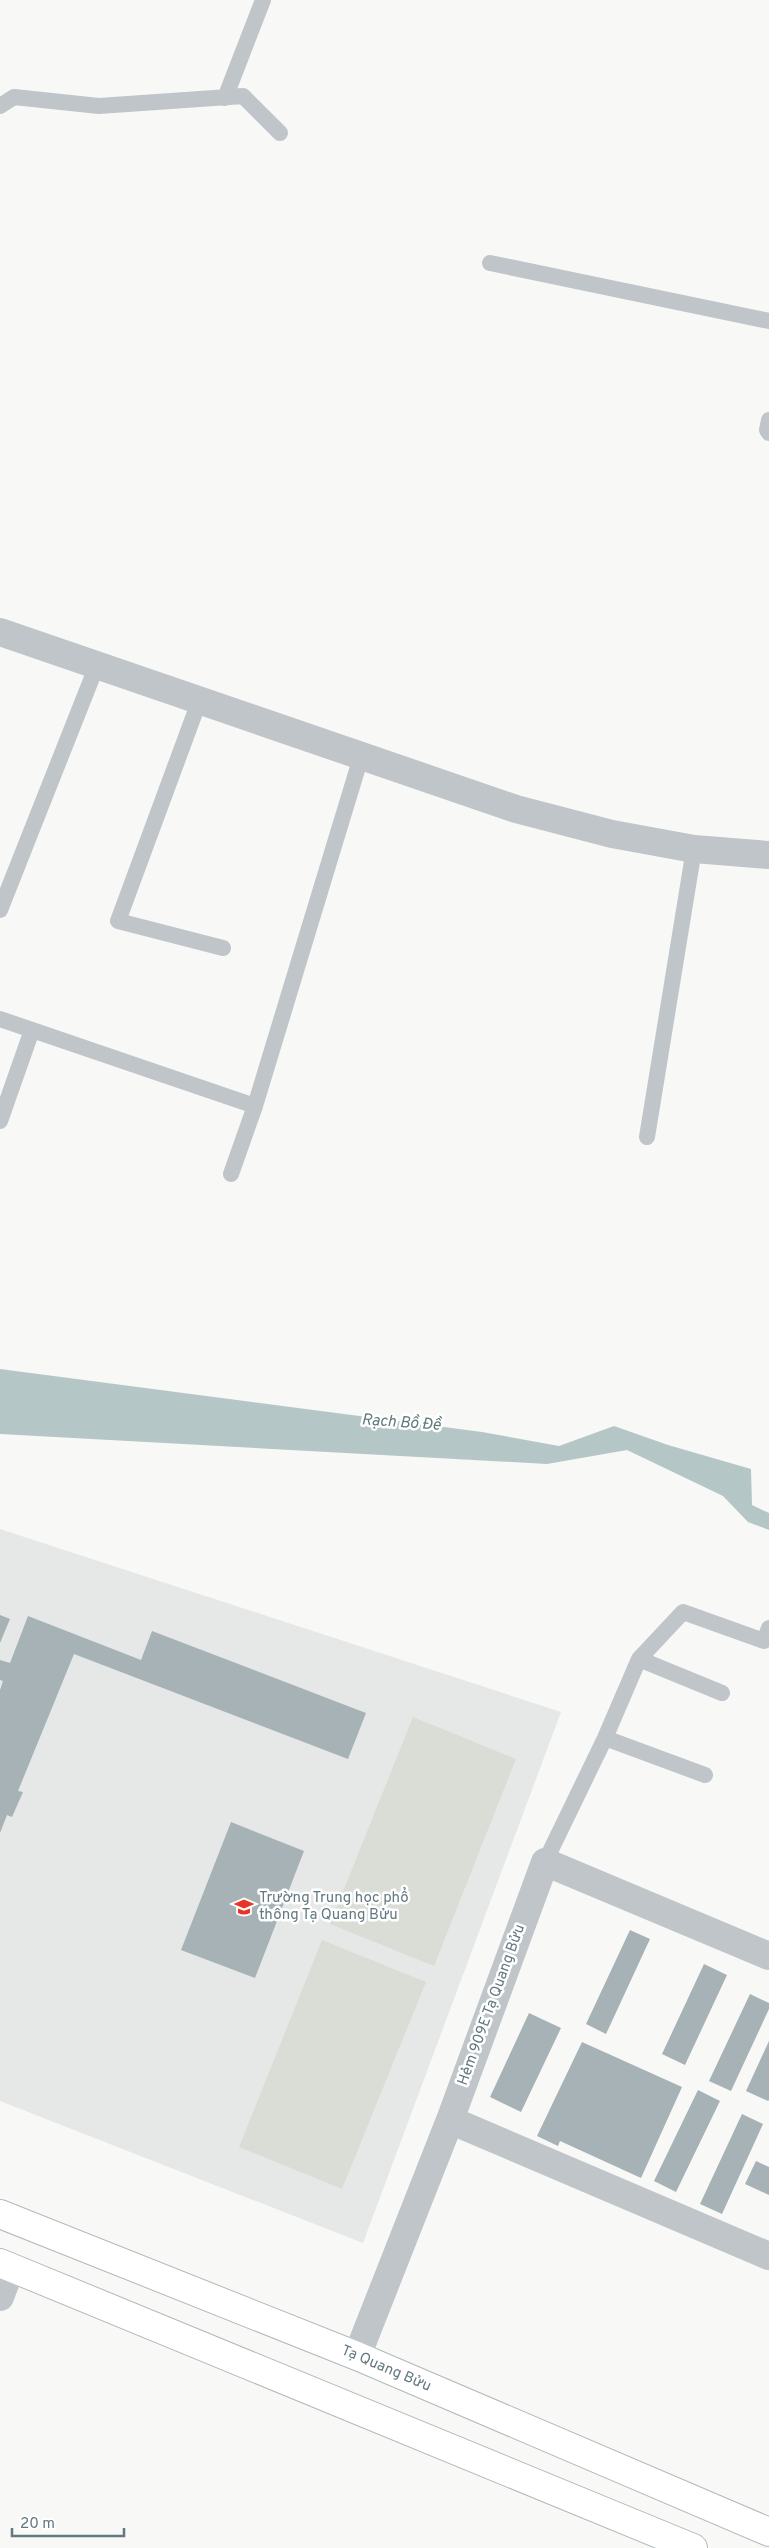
<svg xmlns="http://www.w3.org/2000/svg" width="769" height="2548" viewBox="0 0 769 2548" font-family="Overpass,sans-serif">
  <style>
    .built { fill: #e6e8e7 }
    .green { fill: #d9ddd5 }
    .water { fill: #b5c6c7 }
    .building { fill: #a6b2b5 }
    .lines { fill: none; stroke-linecap: round; stroke-linejoin: round }
    .secondary-casing { stroke: #b1babd; stroke-width: 30 }
    .lane { stroke: #bfc5c8; stroke-width: 16 }
    .street { stroke: #bfc5c8; stroke-width: 28 }
    .secondary { stroke: #fff; stroke-width: 28 }
    .labels { text-anchor: middle; dominant-baseline: central; stroke-width: 5; stroke-linejoin: round; paint-order: stroke }
    .poi-label { font-size: 15px; fill: #637981; stroke: #fff; text-anchor: start }
    .street-label { font-size: 15px; fill: #637981; stroke: #fff }
    .water-label { font-size: 16px; font-style: italic; fill: #5e787c; stroke: #fff }
  </style>
  <rect width="100%" height="100%" fill="#f8f8f6"/>
  <path class="built" d="M0,1529L561,1712L363,2243L0,2101Z"/>
  <path class="green" d="M413,1717L516,1759L434,1966L330,1924Z
    M322,1940L426,1982L342,2189L239,2147Z"/>
  <path class="water" d="M0,1369L482,1432L559,1446L614,1426L668,1445L751,1469L752,1505L769,1513V1530L748,1522L723,1496L627,1450L547,1464L0,1434Z"/>
  <path class="building" d="M0,1615L10,1619L0,1643Z
    M28,1616L141,1660L152,1631L366,1713L348,1759L74,1654L18,1791L23,1792L12,1817L7,1815L0,1833V1690L3,1681L0,1680V1660L10,1663Z
    M231,1822L304,1851L255,1978L181,1950Z
    M630,1930L650,1939L606,2034L586,2024Z
    M704,1964L727,1975L685,2065L662,2054Z
    M750,1994L769,2003V2009L731,2091L709,2081Z
    M529,2013L561,2028L521,2112L490,2097Z
    M769,2041V2100L768,2101L746,2091Z
    M582,2042L682,2087L641,2178L560,2141L558,2146L537,2136Z
    M698,2090L720,2101L676,2192L654,2181Z
    M742,2114L763,2124L722,2214L700,2204Z
    M756,2161L769,2167V2195L745,2184Z"/>
  <g class="lines">
    <g class="secondary-casing">
      <g id="secondary">
        <path id="s1" d="M0,2214L357,2356L769,2532"/>
        <path d="M0,2263L693,2548"/>
      </g>
    </g>
    <path class="lane" d="M225,98L263,0
      M0,106L14,97L99,106L243,96L280,133
      M490,263L769,321
      M769,420L767,430L769,433
      M200,699L118,921L223,948
      M0,910L97,665
      M0,1019L255,1106L231,1174
      M255,1106L361,757
      M0,1121L32,1030
      M647,1137L694,849
      M639,1659L722,1693
      M605,1738L705,1775
      M545,1862L605,1738L639,1659L683,1612L764,1641L769,1628"/>
    <path class="street" d="M0,632L516,809L612,834L694,849L769,855
      M450,2120L769,2256
      M0,2297L11,2268
      M357,2356L450,2120L545,1862L769,1956"/>
    <use href="#secondary" class="secondary"/>
  </g>
  <defs>
    <g id="school-bare" transform="scale(1.5)"><path d="M0-5L7-2L0 1L-7-2ZM-4 1L0 2.5L4 1V4Q0 6-4 4Z" fill="#e73628" stroke="#fff" stroke-width="2.5" paint-order="stroke"/></g>
  </defs>
  <g fill-rule="evenodd">
    <use href="#school-bare" x="244" y="1907"/>
  </g>
  <g class="labels">
    <g class="poi-label">
      <text x="259" y="1898">Trường Trung học phổ<tspan x="259" dy="17">thông Tạ Quang Bửu</tspan></text>
    </g>
    <g class="street-label">
      <text transform="translate(492 2005) rotate(-70)">Hẻm 909E Tạ Quang Bửu</text>
      <text stroke="none"><textPath href="#s1" startOffset="416">Tạ Quang Bửu</textPath></text>
    </g>
    <g class="water-label">
      <text transform="translate(401 1423) rotate(4)">Rạch Bồ Đề</text>
    </g>
  </g>
  <path d="M12 2528v8h112v-8" fill="none" stroke="#637981" stroke-width="2.5"/>
  <text x="20" y="2528" font-size="15" fill="#637981" stroke="#ffffff" stroke-width="4" paint-order="stroke">20 m</text>
</svg>
